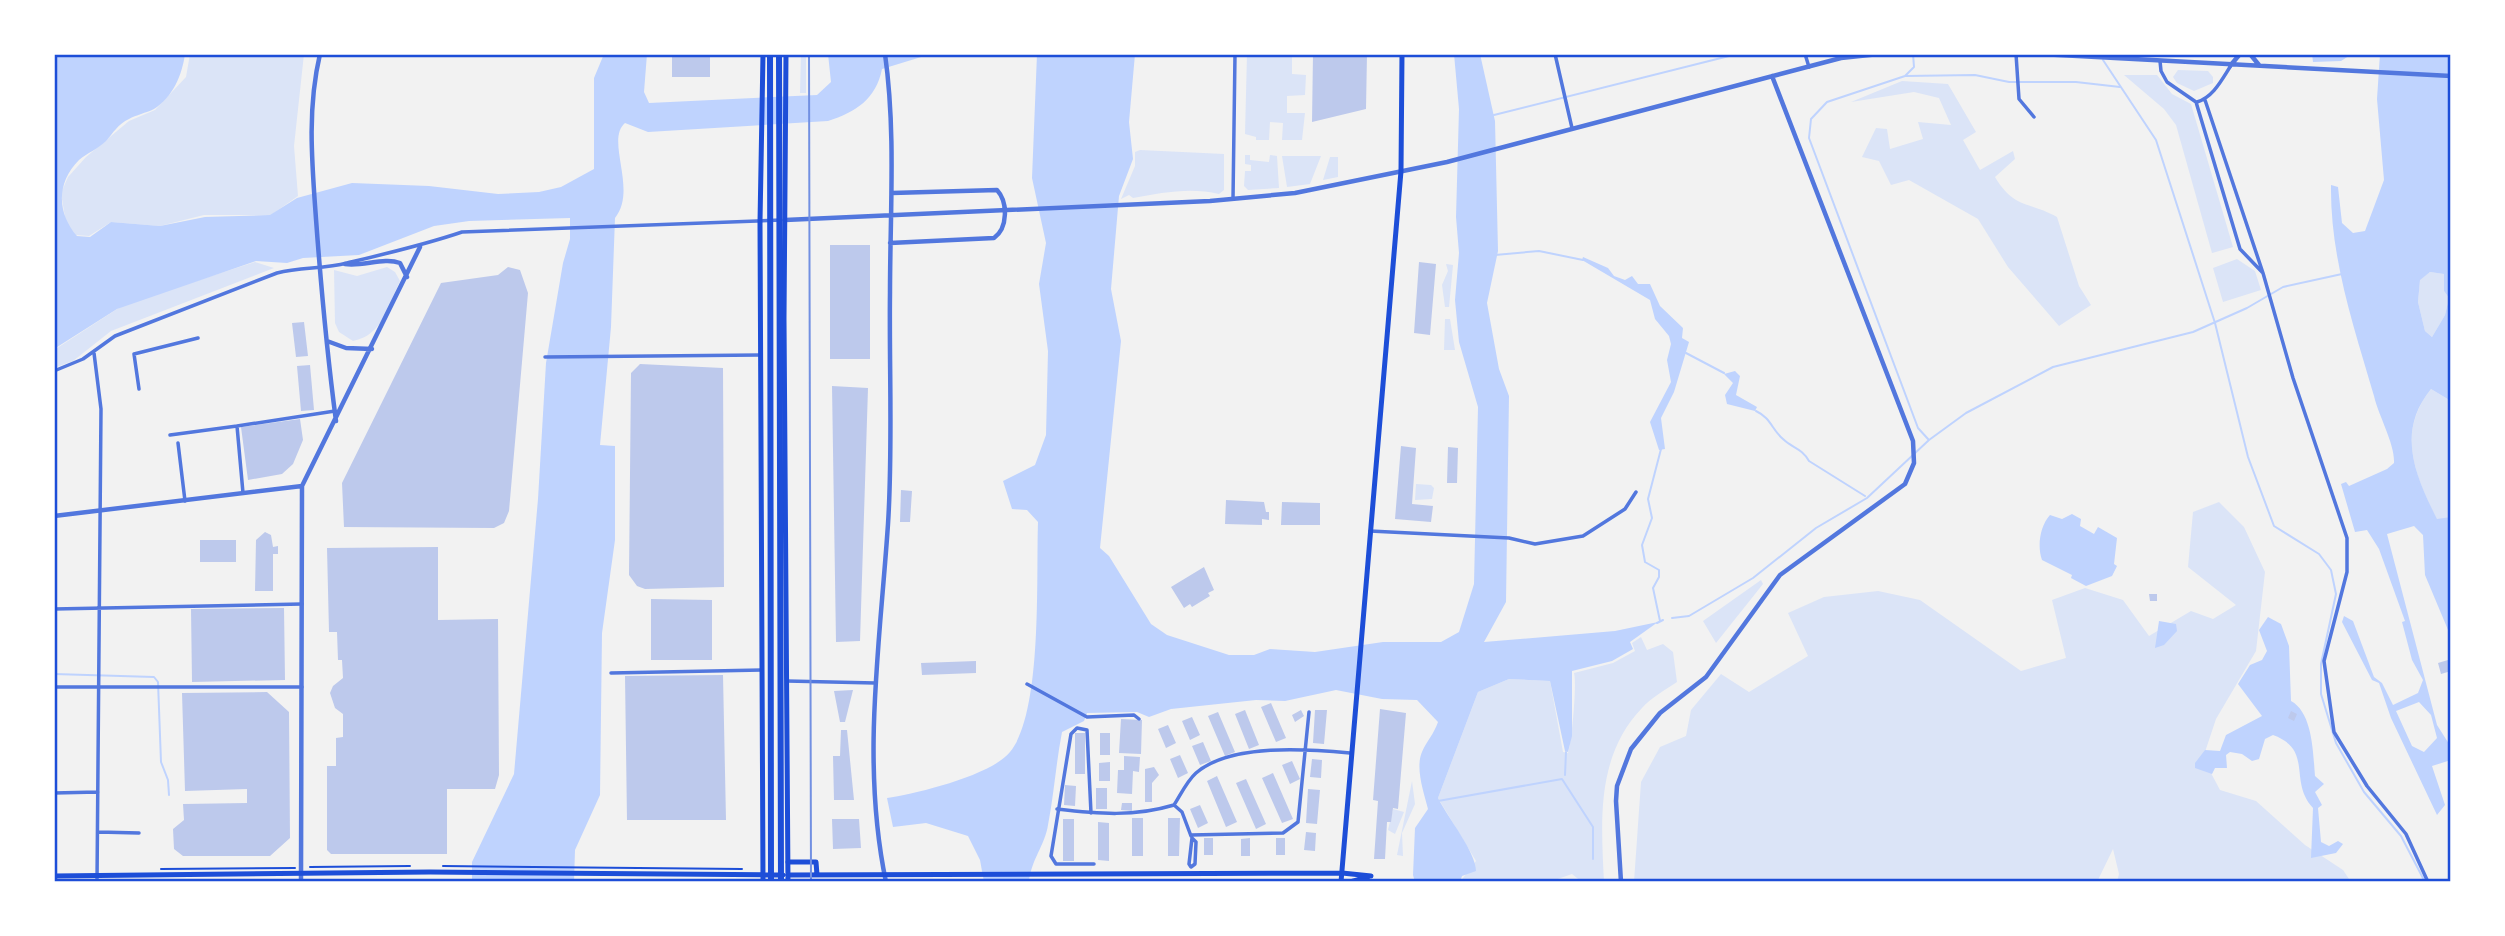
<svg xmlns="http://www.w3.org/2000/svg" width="2505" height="936" viewBox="0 0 2505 936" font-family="Quicksand,sans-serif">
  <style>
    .green { fill: #dbe4f7 }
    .water { fill: #bfd3fe; fill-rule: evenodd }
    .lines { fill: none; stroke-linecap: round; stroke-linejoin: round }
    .stream { stroke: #bfd3fe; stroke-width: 2 }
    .building { fill: #bdc9ec }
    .path { stroke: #1d4ed8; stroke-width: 2 }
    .minor { stroke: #5277de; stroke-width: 3.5 }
    .tertiary { stroke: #5277de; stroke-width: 4.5 }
    .secondary { stroke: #1d4ed8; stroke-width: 5 }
    .primary { stroke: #1d4ed8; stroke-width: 5 }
    .trunk { stroke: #1d4ed8; stroke-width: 6 }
    .rail { stroke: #7290e2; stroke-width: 2 }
    .neatline { fill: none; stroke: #1d4ed8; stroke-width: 2.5 }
  </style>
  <rect width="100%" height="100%" fill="#f2f2f2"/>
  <path class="green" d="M190,54H304L294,146L298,196L271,215H204L160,226L111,222L89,236L76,235L66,223L61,193L68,177L86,157L129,121L155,110L186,77Z
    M801,54H806V93H800Z
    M1247,54H1292V74L1306,75L1305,95L1287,96V113H1305L1302,140H1282L1283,123L1270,122L1269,140H1256V137L1245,134Z
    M2178,70L2208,71L2213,77V83L2194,91L2177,83L2173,77Z
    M2124,75H2157L2172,94L2191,104L2233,247L2212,253L2176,125L2164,109Z
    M1902,81L1948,84L1976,132L1963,140L1980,170L2013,151L2015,159L1995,177C2014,209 2028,201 2057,217L2079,286L2091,305L2059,326L2008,267L1978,219L1909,180L1891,185L1879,161L1862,157L1876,128L1887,129L1890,149L1923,139L1918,122L1951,125L1939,98L1914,92L1851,102Z
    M1140,150L1224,154V190L1219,194C1190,187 1161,193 1133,198L1129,195L1121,199L1135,166V152Z
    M1245,155H1250V160L1269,162L1270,155L1277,156L1279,188L1248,190L1244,186L1245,171H1251V165L1245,164Z
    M1282,156H1321L1310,184L1287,187Z
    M1330,157H1338V177L1323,180Z
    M2237,259L2255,271L2261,290L2223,302L2213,268Z
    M255,262L274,268L111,331L73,361L54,368V350L125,304Z
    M1446,264L1453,265L1449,307H1445L1442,285L1448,271Z
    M387,267L395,272L400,281C388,306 383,335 353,341L339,332L335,323L334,270L357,276Z
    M2430,272L2445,274L2444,291L2449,298L2445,315L2432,337L2425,331L2418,302L2420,279Z
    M1445,319H1450L1455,350H1444Z
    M2431,389L2451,401V517L2437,520C2415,475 2396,433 2431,389Z
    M1416,484L1431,485L1434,488L1432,499L1415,500Z
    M2219,502L2244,527L2265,572L2256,651L2216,719L2203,758L2220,790L2256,801L2305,845L2343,870L2351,882H2117L2119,874L2113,849L2097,882H1634L1641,782L1660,747L1686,736L1691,710L1721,674L1749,692L1808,656L1788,613L1824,597L1878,591L1920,600L2021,671L2066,658L2052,600L2085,588L2123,600L2149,636L2191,611L2213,619L2236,605L2188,567L2193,512Z
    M1761,580L1763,584L1716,643L1703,621Z
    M1641,637L1647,650L1663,644L1673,652L1677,682C1665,690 1651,698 1642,708C1596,756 1601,820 1604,882H1582L1572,874L1549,882H1460L1476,861L1438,798L1478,692L1509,679L1550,681L1563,752L1568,753C1572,741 1577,683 1574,673L1613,663L1635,651L1632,643Z
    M1412,781L1415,804L1402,833L1403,856L1397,855Z
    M1393,809L1404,812L1395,834L1388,830Z"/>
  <path class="water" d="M54,54H185C182,75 173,97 154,109C146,113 136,115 129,119C118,124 113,133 106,141C98,149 87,153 79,160C56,183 57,213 77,236L90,237L111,222L160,226L205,217L270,215L297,198L352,183L429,186L498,194L539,192L561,187L594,169V78L604,54H647L644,92L649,103L817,95L831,82L828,54H931L882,69C876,99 856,112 828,121L648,132L625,123C605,140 638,190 615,218L611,327L600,445L615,446V540L602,633L600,795L575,850L574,882H472V862L514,774L538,499L546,363L563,263L570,239V218L469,221L434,226L359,255L303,258L287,263L256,261L117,309L54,349Z
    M1037,54H1135L1129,122L1133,159L1119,196L1111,289L1121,341L1100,548L1109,556L1151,624L1167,635L1229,655H1254L1270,649L1315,652L1383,642H1441L1459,632L1474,584L1478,407L1459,342L1455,300L1459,253L1456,217L1459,109L1454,54H1480L1495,121L1498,251L1487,303L1499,369L1509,396L1506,602L1484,642L1615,631L1658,622L1630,642L1633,649L1612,661L1572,671V736L1568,752L1565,751L1550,681L1509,679L1478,692L1438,798C1448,818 1476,852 1476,871L1462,876L1460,882H1415L1413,875L1415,828L1428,809C1424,793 1415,768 1422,752C1426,742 1434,734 1438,722L1417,700L1382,699L1336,690L1285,701L1256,700L1171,709L1149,717L1137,712L1087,713L1084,721L1062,732C1056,763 1054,794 1048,825C1045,845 1031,860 1029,882H984L980,860L968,836L926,823L893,827L887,798C916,794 992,775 1010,752C1043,712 1036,576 1038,522L1027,510L1012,509L1003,481L1035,465L1046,435L1048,351L1039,284L1046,243L1032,178Z
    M2312,54H2352L2341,61L2313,62Z
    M2380,54H2451V401L2431,389C2396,432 2415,475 2437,519L2451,517V637L2425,575L2423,535L2414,526L2387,534L2437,725L2451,747V760L2432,766L2445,805L2437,815L2391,718L2379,683L2372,680L2342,622L2344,616L2353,621L2374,677L2382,683L2393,705L2418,693L2423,680L2412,660L2402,622L2405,621L2379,549L2367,530L2355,532L2341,484L2346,482L2349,486L2387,469L2394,463C2395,444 2379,417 2374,396C2354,327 2330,258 2331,185L2338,187L2342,223L2353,233L2365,231L2384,180L2377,99ZM2430,272L2444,274V291L2449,298L2445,315L2432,337L2425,331L2418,302L2420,280ZM2419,702L2431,715L2437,738L2424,752L2412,746L2396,711Z
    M1583,257L1608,268L1614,276L1625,280L1632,276L1638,284H1650L1660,306L1683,328L1682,338L1689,342L1674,392L1661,418L1665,449L1659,450L1650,422L1671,382L1667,360L1671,344L1669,336L1655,319L1650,300L1582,260Z
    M1735,371L1740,376L1736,395L1757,407L1755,411L1727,404L1725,395L1733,383L1724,374Z
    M2072,514L2081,519L2080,526L2094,534L2098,527L2117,538L2114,564L2117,566L2112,576L2086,586L2071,578L2072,575L2042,560C2037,546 2040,526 2050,515L2062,519Z
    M2268,617L2281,624L2289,646L2291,701C2313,713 2313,753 2315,776L2324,784L2315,792L2322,805L2318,808L2321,842L2329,846L2338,841L2343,844L2336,853L2311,858L2313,808C2288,781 2314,750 2273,735L2265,739L2259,759L2252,761L2242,754L2230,752L2226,755L2227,768H2215L2212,774L2195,768V763L2205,750L2220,751L2226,735L2262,716L2238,684L2250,665L2262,660L2267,651L2259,630Z
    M2159,621L2176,624L2177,631L2164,645L2155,648Z"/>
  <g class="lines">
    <path class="stream" d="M1913,54L1914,67L1905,76L1827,102L1811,119L1809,138L1918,428L1928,439
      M2103,60L2156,140L2215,323L2248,457L2274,526L2319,554L2331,570L2336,594L2321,664V694L2336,743L2364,792L2401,836L2425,882
      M1906,76L1975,75L2009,82H2076L2120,87
      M1494,115L1737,54
      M1495,255L1539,251L1583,260
      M1686,353L1724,373
      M1756,411C1771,418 1772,430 1783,439C1792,448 1802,448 1809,461L1865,496
      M1672,618L1689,616L1753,578L1816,528L1867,498L1929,440L1966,413L2053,367L2193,332L2247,308L2283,287L2342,274
      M1660,621L1653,588L1659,577V570L1645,562L1642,545L1652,518L1648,499L1661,449
      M1657,623L1663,620
      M54,674L154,677L158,682L161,762L168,780L169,795
      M1565,775L1566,752
      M1438,801L1562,779L1593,827V859"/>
  </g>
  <path class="building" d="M672,54H710V77H672Z
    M1313,54H1367L1366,109L1312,122Z
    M830,245H870V359H830Z
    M1419,262L1436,264L1430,335L1414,333Z
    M508,267L520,270L528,293L509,511L504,523L494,528L344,527L342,483L441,283L498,275Z
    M304,322L308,356L296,357L292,323Z
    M640,364L723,368L724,587L645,589L637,586L629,575L631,373Z
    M310,365L314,410L301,411L297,366Z
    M832,386L868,388L860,641L836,642Z
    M300,419L303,440L293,464L282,474L248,480L241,427Z
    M1401,446L1416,448L1412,504L1433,506L1431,522L1395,519Z
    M1448,447L1458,448L1457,483H1447Z
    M901,490L912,491L910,522H900Z
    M1226,500L1264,502L1266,512H1269V520L1262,519V525L1225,524Z
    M1282,502L1320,503V525H1281Z
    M265,532L271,535L273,547L278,546V554H273V591H255L256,540Z
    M200,540H236V562H200Z
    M438,547V620L498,619L499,775L495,789H447V854H331L327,850V766H336V738L343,737V714L335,708L330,693L333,686L343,678L342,660H338L337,632H329L327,548Z
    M1204,567L1214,590L1208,593L1210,596L1192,607L1190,604L1184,608L1171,587Z
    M2149,594H2157V601H2150Z
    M651,599L712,600V660H651Z
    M284,608L285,680L192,682L191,609Z
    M2448,660L2451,671L2441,674L2438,663Z
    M976,661V673L922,675L921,663Z
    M723,675L726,820H627L625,676Z
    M853,690L845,722H840L834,691Z
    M267,692L289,712L290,838L270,856H183L174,849L173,829L184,820L183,804L247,803V789L185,791L182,693Z
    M1271,703L1286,738L1276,742L1261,707Z
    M1380,709L1406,713L1398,809L1393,808L1391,822H1387L1385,859H1374L1378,801L1373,800Z
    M1245,710L1259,745L1249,749L1235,714Z
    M1301,710L1304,716L1295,722L1292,715Z
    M1315,710H1327L1324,744L1313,743Z
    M2291,711L2297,714L2294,721L2288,718Z
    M1218,712L1235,752L1225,756L1208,716Z
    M1192,717L1200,735L1190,740L1182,721Z
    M1121,719L1142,720L1141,754L1119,753Z
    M1168,725L1176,743L1166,748L1158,729Z
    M841,730H847L854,800H834L833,756H840Z
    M1075,733H1085V774H1075Z
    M1100,733H1110V755H1100Z
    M1203,742L1211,761L1200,765L1192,746Z
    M1180,755L1188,773L1178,778L1170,759Z
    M1124,756L1140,757L1139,772L1133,771L1132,794L1117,793L1118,770H1124Z
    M1312,759L1322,760L1321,778L1310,777Z
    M1292,761L1300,779L1290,784L1282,765Z
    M1110,762V781H1099V763Z
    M1154,767L1159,775L1152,783V802H1145V769Z
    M1273,773L1293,819L1282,823L1262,778Z
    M1217,776L1237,822L1226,827L1207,781Z
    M1246,779L1266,824L1256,829L1236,783Z
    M1065,785L1076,786L1075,806L1064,805Z
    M1096,788H1107V809H1096Z
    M1308,789L1320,790L1317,824L1306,823Z
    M1122,803H1132V811L1121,810Z
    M1200,805L1208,823L1198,828L1190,809Z
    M1132,818H1143V856H1132Z
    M1168,818H1180L1179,856H1168Z
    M832,819H859L861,848L833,849Z
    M1063,819H1074V861H1063Z
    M1098,822L1109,823V861L1098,860Z
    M1306,832L1316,833L1315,851L1304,850Z
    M1204,838H1213V855H1204Z
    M1250,838V856H1241V839Z
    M1276,838H1285V855H1276Z"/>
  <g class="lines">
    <path class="path" d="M443,866L742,869
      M310,867L410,866
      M161,869L295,868"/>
    <path class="minor" d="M1555,54L1572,128
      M1805,54L1809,67
      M2016,54L2019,99L2034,117
      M2160,61L2161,71L2167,82L2196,102L2240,249L2263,273L2205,100
      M2197,102C2213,97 2221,81 2230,67
      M1233,199L1235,54
      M2263,273L2293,378L2347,538V572L2324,661L2334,732L2367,786L2406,834L2428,882
      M94,353L101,409L97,882
      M545,357L760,355
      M54,371L83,359L115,336L277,273C300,267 324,269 347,263C385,254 424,245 462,232L781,220
      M139,389L134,354L198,338
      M170,435L237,426
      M178,443L185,501
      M243,493L237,426L335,411
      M1370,531L1509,538L1535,544L1583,536L1625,509L1636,492
      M54,609L302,604
      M611,673L762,670
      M787,681L875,683
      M1027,684L1087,717L1134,715L1139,719
      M54,687H302
      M54,793L98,792
      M1174,805L1182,812L1191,836
      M1057,809C1099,814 1134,817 1174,805C1181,794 1187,781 1196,773C1231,743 1308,749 1350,753
      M1091,813L1087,730L1077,728L1071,734L1051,856L1056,864H1094
      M98,832L139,833
      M1191,835L1283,833L1298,822L1309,712
      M1192,838L1196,842L1195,864L1191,867L1189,864Z"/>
    <path class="tertiary" d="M320,54C307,109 312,163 316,219C321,287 327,353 336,421
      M885,54C896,132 890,213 890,292C889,369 893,447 888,524C880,644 861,763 886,882
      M2040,54L2451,76
      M2250,54L2259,65
      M2230,66L2240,54
      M785,220L1210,201L1295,193L1447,162L1841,58L1879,54
      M890,243L994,238C1008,228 1008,202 997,190L892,193
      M345,264C362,267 384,257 400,263L407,277
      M327,341L346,348L372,349
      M54,516L302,486
      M301,882L302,486L420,247
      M1621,882L1616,801L1617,786L1631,749L1660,713L1706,677L1780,575L1905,484L1914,463L1913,441L1772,76"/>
    <path class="secondary" d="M788,862H816L817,875
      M788,875L1342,873L1371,876
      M1341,882L1401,171L1402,54
      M1350,882L1368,877"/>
    <path class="primary" d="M763,54L760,222L763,882
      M786,54L784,319L788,882
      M54,876L430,872L783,875"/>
    <path class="trunk" d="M770,54L771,882
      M779,54L781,882"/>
    <path class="rail" d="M809,54L811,882"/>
  </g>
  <rect width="2505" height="936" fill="none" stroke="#ffffff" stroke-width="112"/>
  <rect x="56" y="56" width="2393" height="824" class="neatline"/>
</svg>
